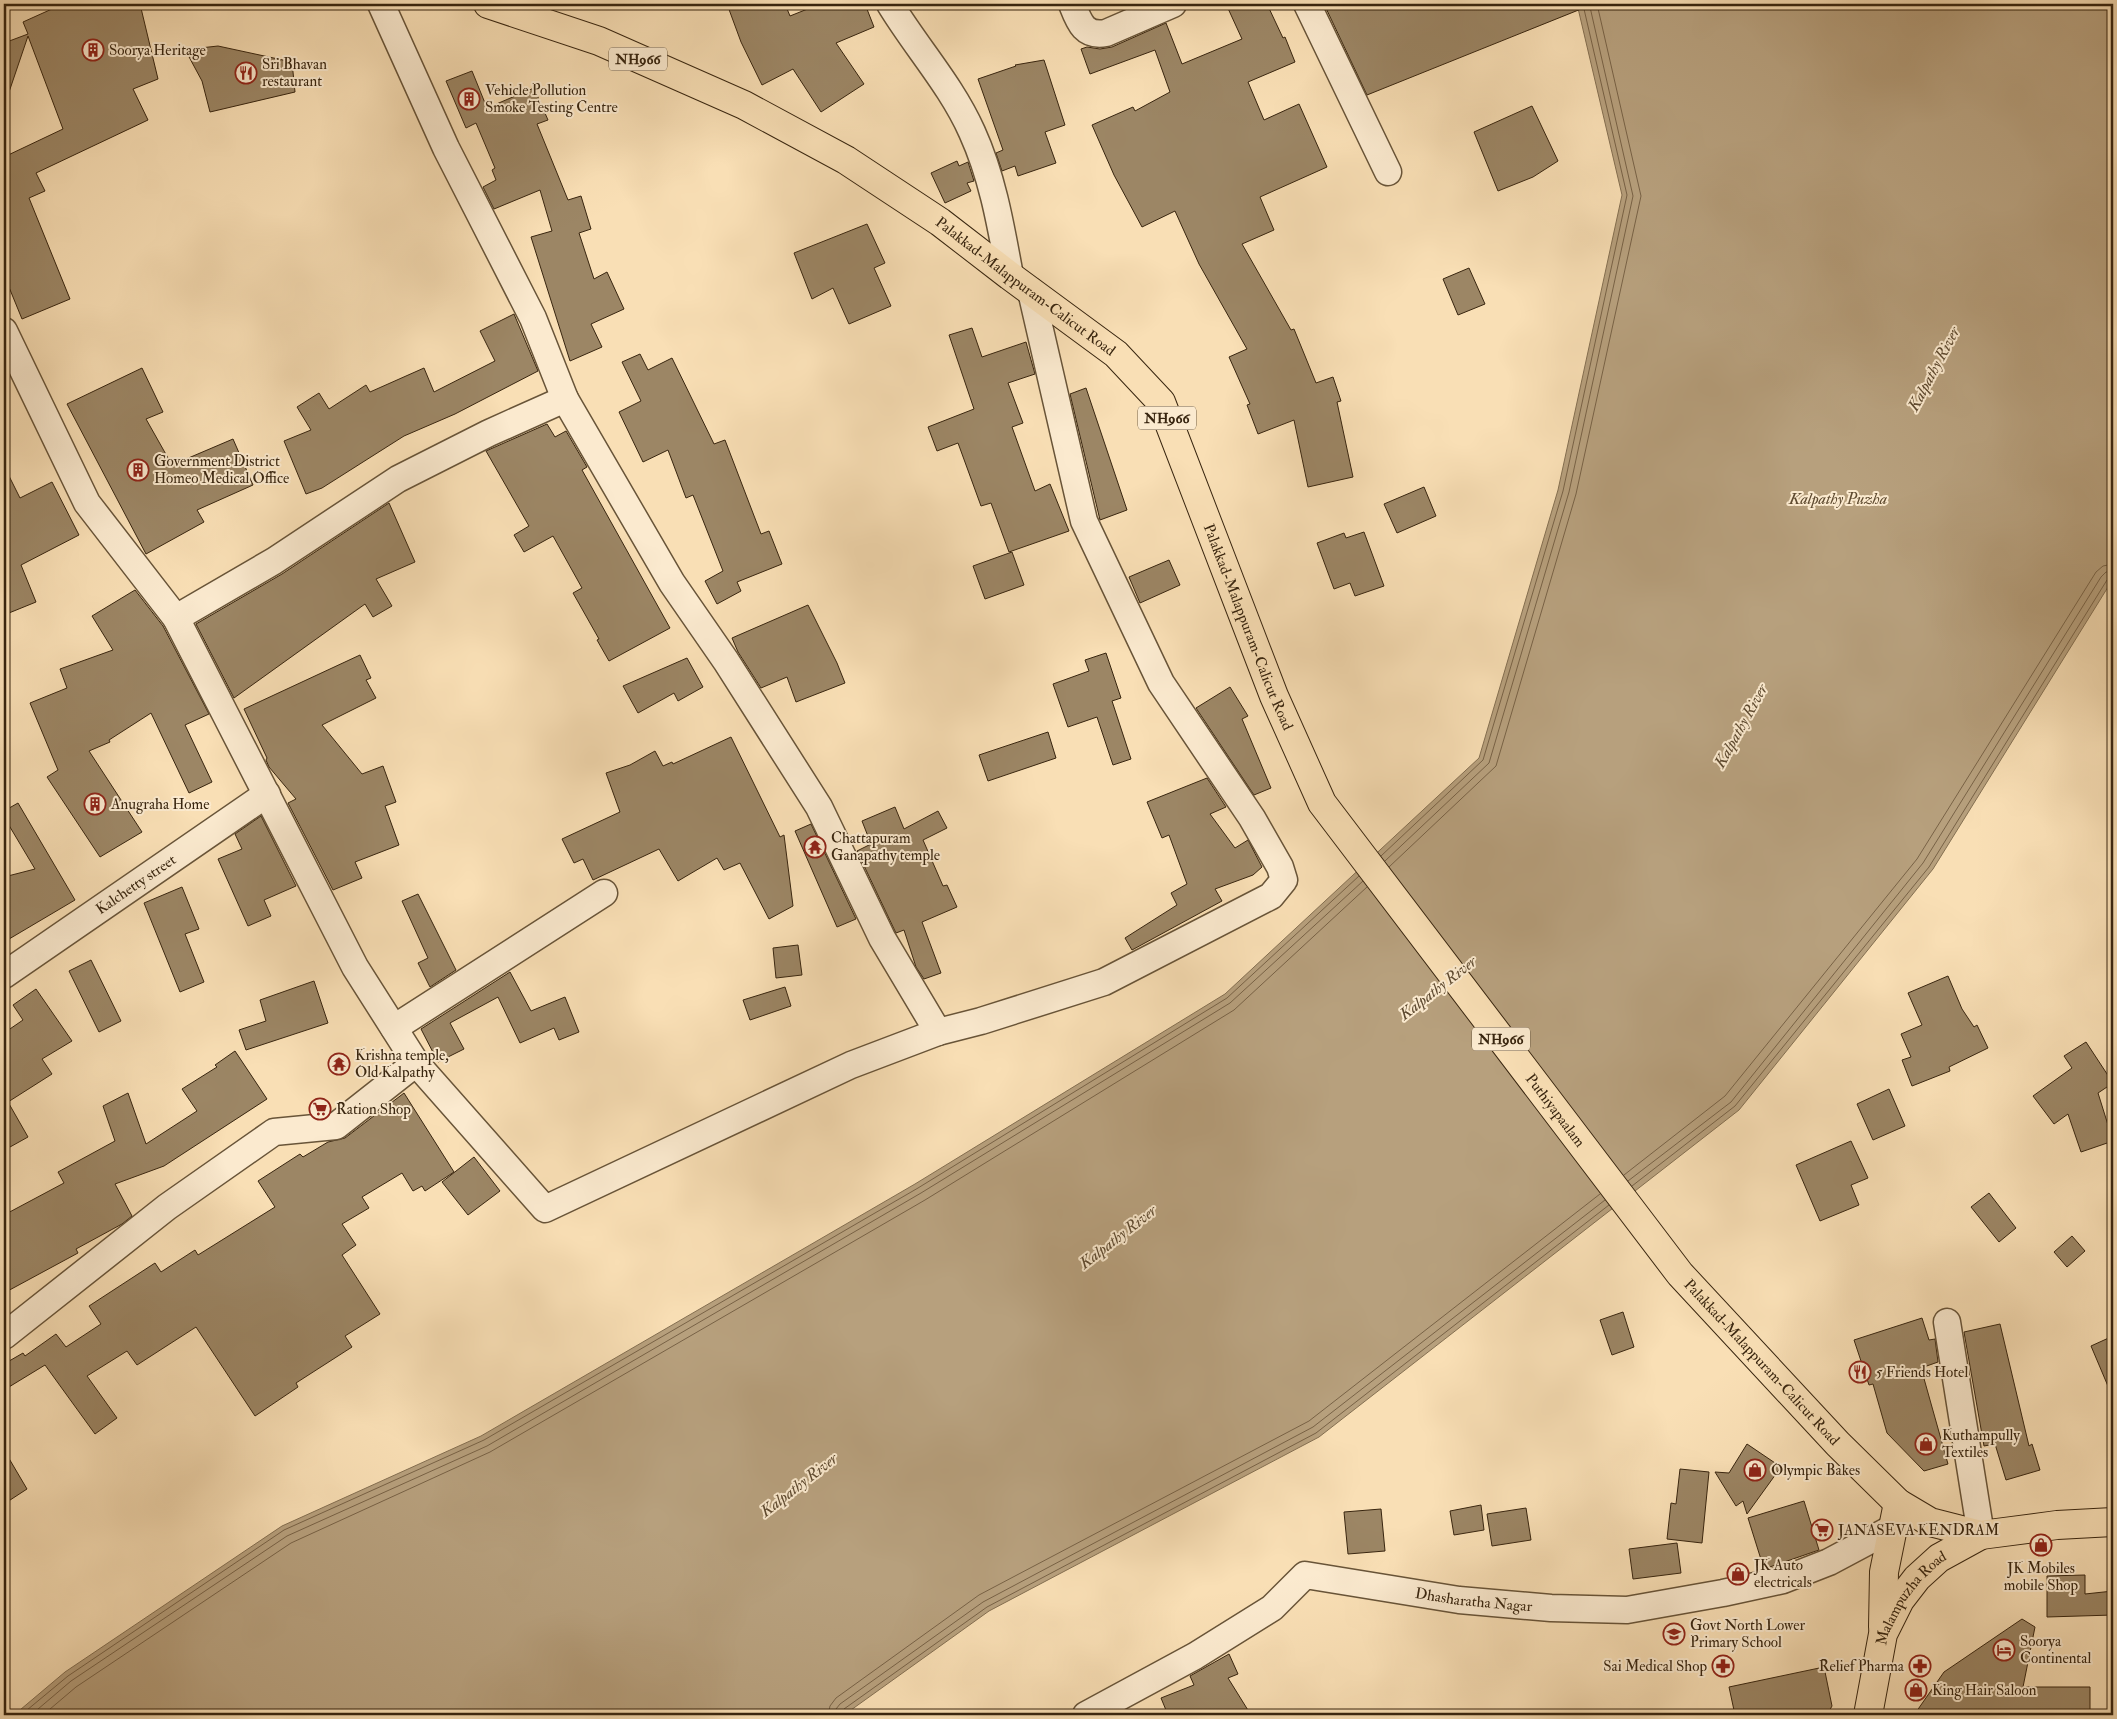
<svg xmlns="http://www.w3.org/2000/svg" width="2117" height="1719" viewBox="0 0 2117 1719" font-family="'IM FELL Double Pica',serif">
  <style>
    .water { fill: #b7a07d; stroke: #846f51 }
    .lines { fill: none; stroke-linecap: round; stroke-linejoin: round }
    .shore { stroke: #786246; stroke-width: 1 }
    .building { fill: #9c8665; stroke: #38250f }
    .minor-casing { stroke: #685438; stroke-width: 29 }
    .major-casing { stroke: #38250f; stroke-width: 30 }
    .highway-casing { stroke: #38250f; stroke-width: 30 }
    .minor { stroke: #fbeacf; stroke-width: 26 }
    .major { stroke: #f9dfb5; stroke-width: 28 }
    .highway { stroke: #f9dfb5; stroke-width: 28 }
    .labels { text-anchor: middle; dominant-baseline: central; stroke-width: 4; stroke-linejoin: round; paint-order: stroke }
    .shield { fill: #fbeacf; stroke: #726049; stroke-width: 1 }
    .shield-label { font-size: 14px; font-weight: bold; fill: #38250f }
    .poi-label { font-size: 15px; fill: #38250f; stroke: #fbeacf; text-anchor: start }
    .street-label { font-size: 15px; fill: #38250f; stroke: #fbeacf }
    .water-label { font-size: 16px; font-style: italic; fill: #5e4a30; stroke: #fbeacf }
  </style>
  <rect width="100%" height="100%" fill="#f9dfb5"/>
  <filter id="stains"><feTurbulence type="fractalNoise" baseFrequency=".004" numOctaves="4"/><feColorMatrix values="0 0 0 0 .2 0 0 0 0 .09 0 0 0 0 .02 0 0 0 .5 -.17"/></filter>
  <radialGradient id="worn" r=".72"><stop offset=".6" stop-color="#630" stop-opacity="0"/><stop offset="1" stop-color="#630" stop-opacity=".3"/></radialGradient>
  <path class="water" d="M1577,4H2113V579L1933,869L1739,1110L1319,1437L989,1611L844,1715H14L65,1672L282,1526L481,1436L915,1184L1225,994L1479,758L1558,490L1622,195Z"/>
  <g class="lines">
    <path class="shore" d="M1381,856L1483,760L1563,491L1627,195L1584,9
      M1385,861L1489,763L1569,492L1633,196L1590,7
      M1389,867L1496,766L1576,494L1641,196L1597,4
      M1624,1175L1725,1096L1917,859L2096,572L2103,566L2113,564
      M1628,1181L1731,1102L1923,863L2101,577L2106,572L2113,571
      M1632,1186L1735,1106L1929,867L2107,580L2113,577
      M21,1715L68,1676L284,1530L484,1440L918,1188L1227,998L1359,876
      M31,1715L71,1681L287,1536L487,1446L921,1193L1230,1003L1363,881
      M43,1715L76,1687L291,1543L490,1452L925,1200L1234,1010L1367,887
      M828,1715L830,1706L836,1698L979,1595L1309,1421L1600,1194
      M836,1715V1709L840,1704L983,1602L1313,1427L1605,1200
      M842,1715L844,1709L987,1607L1316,1433L1609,1205"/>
  </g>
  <path class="building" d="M63,4H140L158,79L133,89L148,120L36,173L45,191L29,198L70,299L22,319L4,275V157L63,129L28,36L7,98L4,97V43L28,34L23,22Z
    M727,4H785L790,16L820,4H865L874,27L836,43L864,84L821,112L793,69L762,85L741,42Z
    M1226,4H1267L1283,38L1285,37L1295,62L1248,82L1264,120L1299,104L1327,167L1260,197L1274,230L1242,244L1291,330L1294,329L1316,383L1333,377L1341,401L1337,402L1353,477L1308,487L1294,420L1258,434L1247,405L1250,404L1229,357L1247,349L1199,264L1175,211L1142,227L1114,175L1092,125L1133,107L1135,111L1170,92L1155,50L1090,74L1081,49L1087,47L1100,49L1112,47L1166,23L1182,64L1242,39Z
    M1324,4H1591V5L1367,95Z
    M218,46L292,62L295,92L210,112L202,81L188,55L200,48Z
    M1044,60L1065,125L1045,132L1056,163L1018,176L1015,166L1002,171L996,153L1003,150L978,79L1016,66L1015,65Z
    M472,71L487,108L534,88L548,120L537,124L568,200L581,196L591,229L579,233L594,279L607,272L624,309L591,324L602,347L570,361L531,237L552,231L540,190L494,209L483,187L496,180L492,170L495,168L476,123L466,128L446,81Z
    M1532,106L1558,161L1533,177L1498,191L1474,132Z
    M957,161L959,166L968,162L974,181L967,183L971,191L945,203L931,173Z
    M867,224L885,263L874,268L891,306L849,324L833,288L812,299L794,253Z
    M1469,268L1485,304L1458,315L1443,279Z
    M514,314L538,371L455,414L404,436L322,488L306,494L284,441L311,430L297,407L319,393L329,409L366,385L370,392L424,368L434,392L495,361L480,331Z
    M972,328L982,357L1026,342L1035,374L1008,383L1023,423L1012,427L1035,491L1050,484L1069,531L1009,552L991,503L981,506L958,443L937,451L928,427L974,409L949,335Z
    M640,354L648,370L672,358L714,444L725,440L761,534L769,531L782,564L737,582L741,591L717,604L705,581L723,571L693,495L686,498L668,450L643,462L619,412L641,401L622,362Z
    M142,368L163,412L146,419L172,465L233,439L253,485L197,510L204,522L146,554L67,404Z
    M1086,388L1127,510L1100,520L1070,394Z
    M547,424L555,437L566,431L587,467L582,470L670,628L609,661L597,640L599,639L573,593L582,588L553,536L524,552L514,535L529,526L486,451Z
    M4,466L20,498L52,482L79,535L21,565L36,602L4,615Z
    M1424,487L1436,516L1397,533L1384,504Z
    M389,503L415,562L376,579L392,606L373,617L365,604L234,698L196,624L282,574Z
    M1364,532L1384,586L1355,596L1350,583L1334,589L1317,543L1344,533L1346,538Z
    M1012,552L1024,585L985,599L973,566Z
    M1169,560L1180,585L1140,603L1129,577Z
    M135,590L163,626L209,714L185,725L212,782L189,793L151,713L109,740L110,742L89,751L142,832L100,857L47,777L58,770L30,703L67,688L60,669L113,650L92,616Z
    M808,605L837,663L845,683L796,702L787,677L761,688L738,652L732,638Z
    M1106,653L1121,698L1112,701L1131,759L1113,765L1097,717L1068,727L1053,684L1089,671L1085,660Z
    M360,655L371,678L366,680L376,698L322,725L362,774L383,766L396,802L385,806L399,845L355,862L362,878L333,890L288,803L296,799L269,767L266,760L267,758L244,709Z
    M687,658L703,687L678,701L674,693L638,713L623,686Z
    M1230,687L1248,716L1242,719L1271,788L1254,795L1196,708Z
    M1048,732L1056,758L988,781L979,755Z
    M731,737L780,837L784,835L793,906L769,919L740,863L724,870L717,858L678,881L659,849L593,880L583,859L574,863L562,839L620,812L606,773L630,765L655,751L663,766L672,762L673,764Z
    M1207,778L1226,807L1210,814L1235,848L1248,840L1262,867L1253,875L1215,889L1222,901L1132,950L1125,938L1177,905L1171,893L1187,884L1169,835L1162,838L1147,802Z
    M18,803L75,900L4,942V877L35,869L4,817V811Z
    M895,807L904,829L938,811L947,828L923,840L943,886L947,885L957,907L922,922L941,973L924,979L916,967L904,930L896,933L895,931L857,851L871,844L862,821Z
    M261,816L296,886L264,900L271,916L248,926L218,859L242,849L235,834Z
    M811,824L856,919L837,927L795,831Z
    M182,887L199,929L185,934L204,982L180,992L144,903Z
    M418,894L456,970L430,987L418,963L428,958L402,901Z
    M798,945L802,975L776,978L773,948Z
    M91,960L121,1021L99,1032L69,971Z
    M510,972L531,1011L565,997L579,1032L559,1040L554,1028L520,1043L498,997L450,1023L464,1049L438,1062L421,1029Z
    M1948,976L1962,1009L1974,1027L1977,1025L1988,1048L1949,1067L1950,1071L1912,1086L1902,1060L1911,1057L1901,1034L1922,1025L1908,993Z
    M314,981L328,1023L246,1050L239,1030L266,1021L260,1000Z
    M785,987L791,1006L750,1020L743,1000Z
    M36,989L72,1041L42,1059L52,1074L8,1102L28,1137L10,1147L4,1135V1033L23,1020L13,1005Z
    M2086,1042L2113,1083L2098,1093L2113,1141L2081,1152L2068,1114L2054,1124L2033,1096L2072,1068L2064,1056Z
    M235,1051L267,1099L164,1166L115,1184L132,1216L122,1224L76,1249L78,1253L4,1293V1215L64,1183L58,1172L115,1141L103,1106L128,1093L146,1144L197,1111L182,1089L217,1067L215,1065Z
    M1889,1089L1905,1126L1873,1140L1857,1104Z
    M404,1093L454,1172L425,1191L422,1186L413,1191L402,1173L362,1197L369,1208L342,1224L356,1245L342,1255L380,1314L345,1336L352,1347L296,1383L298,1387L255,1416L196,1327L137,1365L127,1351L87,1376L117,1418L95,1434L45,1365L4,1390V1364L23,1353L25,1356L56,1334L66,1347L101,1324L89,1306L155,1263L161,1272L195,1250L198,1255L275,1207L258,1181L300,1154L303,1157L328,1142L345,1138Z
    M1851,1141L1868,1178L1851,1185L1859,1205L1820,1221L1796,1165Z
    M474,1157L500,1191L468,1215L442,1182Z
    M1989,1193L2016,1228L1999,1242L1971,1207Z
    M2072,1236L2085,1251L2067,1267L2054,1252Z
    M1623,1312L1634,1347L1612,1355L1600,1320Z
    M1922,1318L1929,1340L1935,1339L1938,1362L1921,1368L1948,1464L1924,1471L1887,1433L1873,1384L1869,1385L1854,1340Z
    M2000,1324L2029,1446L2032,1444L2040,1470L2006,1480L1995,1444L1984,1446L1964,1332Z
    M2113,1336V1398L2091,1346Z
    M1747,1444L1781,1467L1747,1514L1743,1501L1736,1506L1715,1472L1729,1473Z
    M4,1450L27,1489L4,1504Z
    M1680,1469L1709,1472L1702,1543L1667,1539L1671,1503L1676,1504Z
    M1804,1501L1819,1550L1764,1569L1748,1518Z
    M1481,1505L1484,1530L1454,1535L1450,1511Z
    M1526,1508L1531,1540L1492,1546L1487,1514Z
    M1381,1509L1385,1551L1348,1554L1344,1512Z
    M1677,1543L1681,1573L1633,1579L1629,1549Z
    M2085,1575V1594L2113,1591V1615L2047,1617V1576Z
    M2022,1619L2035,1627L2023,1687H2090V1715H1914L1944,1672Z
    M1229,1654L1238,1674L1228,1678L1251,1715H1168L1161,1698L1194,1685L1190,1676Z
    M1824,1667L1832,1706L1827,1715H1735L1729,1687Z"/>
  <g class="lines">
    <g class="minor-casing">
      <g id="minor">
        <path d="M381,4L446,148L533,318L565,399L672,583L726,661L819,807L882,938L938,1032"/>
        <path d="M890,4C916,47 951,85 972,132C993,178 1001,227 1010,276"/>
        <path d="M1072,4C1079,22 1084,37 1106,33L1173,4"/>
        <path d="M1307,4L1388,172"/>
        <path d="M4,331L87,503L176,618L355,967L416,1063L545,1209L851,1065L938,1032L981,1021L1104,982L1271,896L1284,880L1280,867L1252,818L1161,683L1084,521L1031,291"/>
        <path d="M176,618L274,561L398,479L489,433L565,399"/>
        <path id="s1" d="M4,975L267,794"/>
        <path d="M394,1028L604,893"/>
        <path d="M1947,1322L1981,1535"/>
        <path d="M4,1336L167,1207L274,1132L336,1126L416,1063"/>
        <path id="s2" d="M1086,1715L1195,1656L1272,1608L1305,1575L1459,1600L1551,1608L1627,1610L1723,1593L1783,1580L1829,1562L1891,1529"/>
      </g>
    </g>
    <g class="major-casing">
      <g id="major">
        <path d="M1883,1627L1884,1572L1898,1503"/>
        <path id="s3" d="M1868,1715L1883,1634L1900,1600L1917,1578L1939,1558L1981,1535"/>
      </g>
    </g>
    <g class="highway-casing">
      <g id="highway">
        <path id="s4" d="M488,4L599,41L744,105L846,160L940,222L1010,276L1116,354L1161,402L1274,696L1322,803L1680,1274L1838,1444L1898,1503L1930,1522L1981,1535L2057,1525L2113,1522"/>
      </g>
    </g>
    <use href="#minor" class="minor"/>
    <use href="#major" class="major"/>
    <use href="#highway" class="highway"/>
  </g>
  <defs>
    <g id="building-ring" transform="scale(1.125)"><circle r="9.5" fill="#fbeacf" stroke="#8f2418" stroke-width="1.5"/><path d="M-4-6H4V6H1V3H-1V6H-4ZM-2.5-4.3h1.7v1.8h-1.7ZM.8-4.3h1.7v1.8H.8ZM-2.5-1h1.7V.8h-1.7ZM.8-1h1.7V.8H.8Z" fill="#8f2418"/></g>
    <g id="restaurant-ring" transform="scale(1.125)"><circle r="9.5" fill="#fbeacf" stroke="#8f2418" stroke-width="1.5"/><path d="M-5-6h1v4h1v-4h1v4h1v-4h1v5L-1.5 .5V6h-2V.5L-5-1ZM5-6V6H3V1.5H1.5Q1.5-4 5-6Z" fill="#8f2418"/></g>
    <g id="temple-ring" transform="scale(1.125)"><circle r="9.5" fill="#fbeacf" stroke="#8f2418" stroke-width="1.5"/><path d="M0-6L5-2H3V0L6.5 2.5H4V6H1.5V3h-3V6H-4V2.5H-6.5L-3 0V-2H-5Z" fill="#8f2418"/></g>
    <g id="supermarket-ring" transform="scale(1.125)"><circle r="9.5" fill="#fbeacf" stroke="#8f2418" stroke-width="1.5"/><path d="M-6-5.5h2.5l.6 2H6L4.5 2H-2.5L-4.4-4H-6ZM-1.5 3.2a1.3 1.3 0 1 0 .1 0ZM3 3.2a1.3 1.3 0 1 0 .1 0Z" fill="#8f2418"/></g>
    <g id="shop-ring" transform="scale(1.125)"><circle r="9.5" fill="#fbeacf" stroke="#8f2418" stroke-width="1.5"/><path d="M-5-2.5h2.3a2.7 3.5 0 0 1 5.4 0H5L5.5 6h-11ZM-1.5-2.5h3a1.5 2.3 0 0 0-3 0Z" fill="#8f2418"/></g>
    <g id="school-ring" transform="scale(1.125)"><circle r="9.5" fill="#fbeacf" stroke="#8f2418" stroke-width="1.5"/><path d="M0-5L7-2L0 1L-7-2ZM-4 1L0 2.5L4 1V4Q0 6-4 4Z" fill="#8f2418"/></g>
    <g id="hotel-ring" transform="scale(1.125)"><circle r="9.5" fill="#fbeacf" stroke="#8f2418" stroke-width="1.5"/><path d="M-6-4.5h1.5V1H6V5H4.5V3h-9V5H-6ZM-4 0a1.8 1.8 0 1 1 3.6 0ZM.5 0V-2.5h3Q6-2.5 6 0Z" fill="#8f2418"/></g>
    <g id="pharmacy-ring" transform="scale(1.125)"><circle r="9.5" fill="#fbeacf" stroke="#8f2418" stroke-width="1.5"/><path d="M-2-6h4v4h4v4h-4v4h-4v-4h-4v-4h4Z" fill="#8f2418"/></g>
  </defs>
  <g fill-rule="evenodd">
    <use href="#building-ring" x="93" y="50"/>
    <use href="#restaurant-ring" x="246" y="73"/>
    <use href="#building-ring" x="469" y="99"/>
    <use href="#building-ring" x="138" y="470"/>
    <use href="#building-ring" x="95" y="804"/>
    <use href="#temple-ring" x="815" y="847"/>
    <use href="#temple-ring" x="339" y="1064"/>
    <use href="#supermarket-ring" x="320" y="1109"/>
    <use href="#restaurant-ring" x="1860" y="1372"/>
    <use href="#shop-ring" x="1926" y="1444"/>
    <use href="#shop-ring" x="1755" y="1470"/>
    <use href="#supermarket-ring" x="1822" y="1530"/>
    <use href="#shop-ring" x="2041" y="1545"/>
    <use href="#shop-ring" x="1738" y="1574"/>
    <use href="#school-ring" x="1674" y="1634"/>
    <use href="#hotel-ring" x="2004" y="1650"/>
    <use href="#pharmacy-ring" x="1723" y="1666"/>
    <use href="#pharmacy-ring" x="1920" y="1666"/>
    <use href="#shop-ring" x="1916" y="1690"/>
  </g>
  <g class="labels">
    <g class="shield">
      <rect x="609" y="47.5" width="58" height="23" rx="4"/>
      <rect x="1138" y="406.5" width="58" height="23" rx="4"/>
      <rect x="1472" y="1027.5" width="58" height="23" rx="4"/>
    </g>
    <g class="shield-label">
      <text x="638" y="59">NH966</text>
      <text x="1167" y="418">NH966</text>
      <text x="1501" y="1039">NH966</text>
    </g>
    <g class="poi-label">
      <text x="109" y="50">Soorya Heritage</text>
      <text x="262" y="64">Sri Bhavan<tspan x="262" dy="17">restaurant</tspan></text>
      <text x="485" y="90">Vehicle Pollution<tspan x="485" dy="17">Smoke Testing Centre</tspan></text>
      <text x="154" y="461">Government District<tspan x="154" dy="17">Homeo Medical Office</tspan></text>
      <text x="111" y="804">Anugraha Home</text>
      <text x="831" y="838">Chattapuram<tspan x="831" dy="17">Ganapathy temple</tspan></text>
      <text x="355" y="1055">Krishna temple,<tspan x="355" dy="17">Old Kalpathy</tspan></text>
      <text x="336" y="1109">Ration Shop</text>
      <text x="1876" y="1372">5 Friends Hotel</text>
      <text x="1942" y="1435">Kuthampully<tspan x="1942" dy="17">Textiles</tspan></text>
      <text x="1771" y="1470">Olympic Bakes</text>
      <text x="1838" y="1530">JANASEVA KENDRAM</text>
      <text x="1754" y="1565">JK Auto<tspan x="1754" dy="17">electricals</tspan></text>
      <text x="2041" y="1568" text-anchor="middle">JK Mobiles<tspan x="2041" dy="17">mobile Shop</tspan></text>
      <text x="1690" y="1625">Govt North Lower<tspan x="1690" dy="17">Primary School</tspan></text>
      <text x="2020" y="1641">Soorya<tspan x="2020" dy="17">Continental</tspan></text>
      <text x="1707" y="1666" text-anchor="end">Sai Medical Shop</text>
      <text x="1904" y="1666" text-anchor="end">Relief Pharma</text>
      <text x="1932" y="1690">King Hair Saloon</text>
    </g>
    <g class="street-label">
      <text stroke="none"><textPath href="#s4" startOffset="611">Palakkad-Malappuram-Calicut Road</textPath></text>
      <text stroke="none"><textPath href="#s4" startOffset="1031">Palakkad-Malappuram-Calicut Road</textPath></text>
      <text stroke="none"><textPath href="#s1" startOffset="160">Kalchetty street</textPath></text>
      <text stroke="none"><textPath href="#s4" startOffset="1608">Puthiyapaalam</textPath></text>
      <text stroke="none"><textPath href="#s4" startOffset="1934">Palakkad-Malappuram-Calicut Road</textPath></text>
      <text stroke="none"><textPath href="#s2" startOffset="432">Dhasharatha Nagar</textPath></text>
      <text stroke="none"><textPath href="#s3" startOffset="128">Malampuzha Road</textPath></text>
    </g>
    <g class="water-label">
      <text transform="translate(1934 369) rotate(-62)">Kalpathy River</text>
      <text x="1838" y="499">Kalpathy Puzha</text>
      <text transform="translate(1741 726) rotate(-61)">Kalpathy River</text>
      <text transform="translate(1438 988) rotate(-38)">Kalpathy River</text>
      <text transform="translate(1118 1237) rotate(-38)">Kalpathy River</text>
      <text transform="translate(799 1485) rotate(-38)">Kalpathy River</text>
    </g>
  </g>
  <rect width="2117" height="1719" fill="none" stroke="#f9dfb5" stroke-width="20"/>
  <rect x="5" y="5" width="2107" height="1709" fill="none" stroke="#38250f" stroke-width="2.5"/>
  <rect x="10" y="10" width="2097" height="1699" fill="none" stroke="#38250f"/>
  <rect width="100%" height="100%" filter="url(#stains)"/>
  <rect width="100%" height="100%" fill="url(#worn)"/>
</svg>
